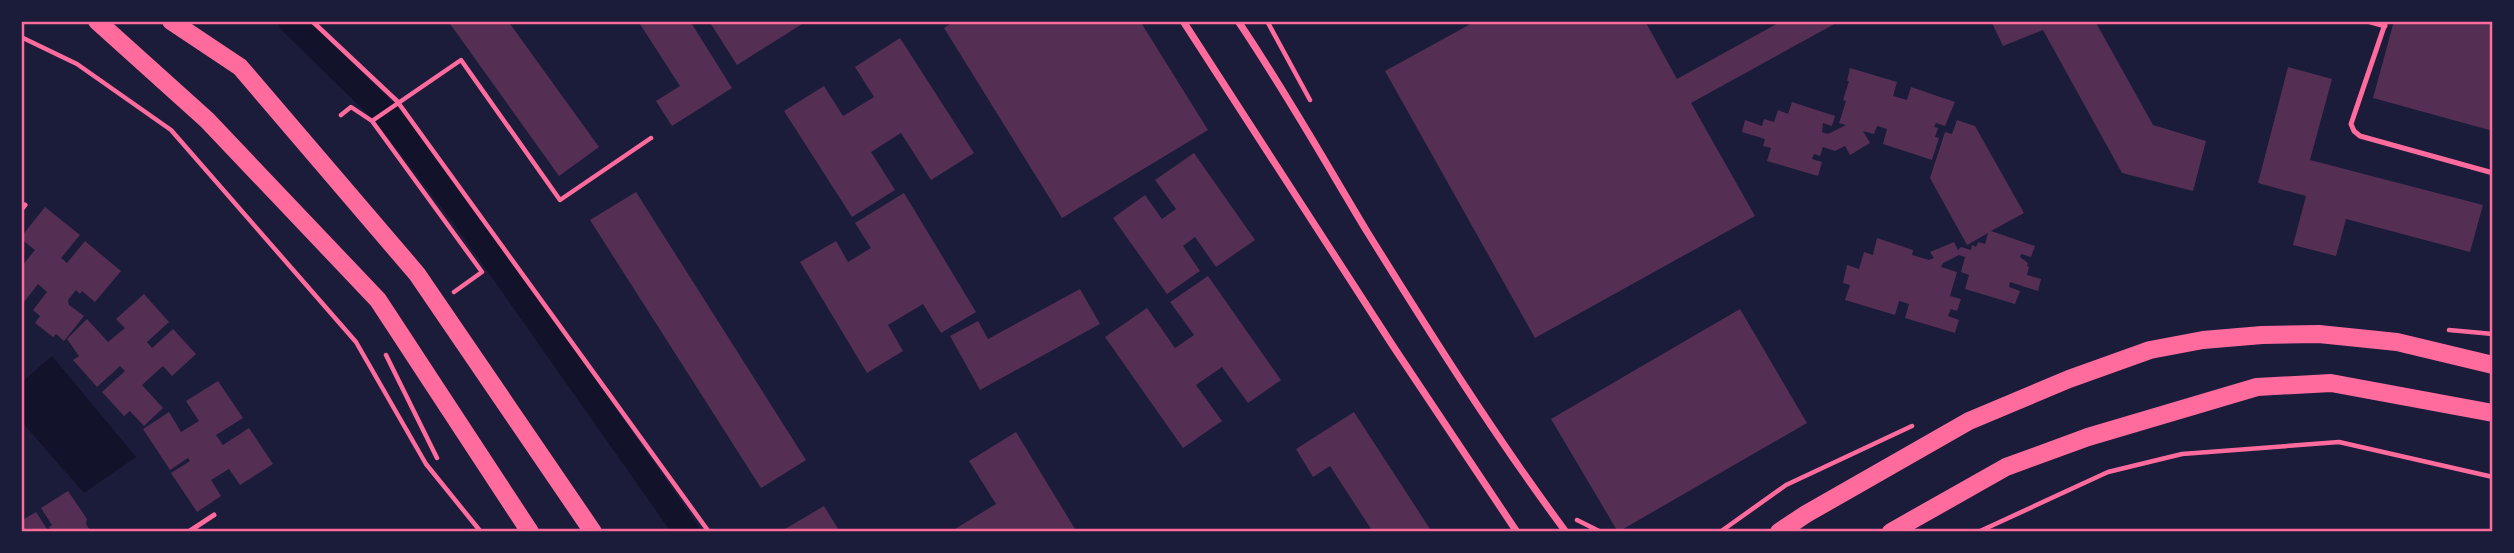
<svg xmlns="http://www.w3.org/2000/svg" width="2514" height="553" viewBox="0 0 2514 553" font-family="'Open Sans',sans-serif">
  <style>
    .water { fill: #12122b }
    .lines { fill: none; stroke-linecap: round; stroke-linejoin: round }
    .canal { stroke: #12122b; stroke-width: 26 }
    .building { fill: #542f53 }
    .path { stroke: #ff6b9d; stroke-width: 4.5 }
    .service { stroke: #ff6b9d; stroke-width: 5 }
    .minor { stroke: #ff6b9d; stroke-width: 7 }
    .primary { stroke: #ff6b9d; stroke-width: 18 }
    .neatline { fill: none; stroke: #ff6b9d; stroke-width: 2.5 }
  </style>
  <rect width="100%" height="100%" fill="#1b1b3a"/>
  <path class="water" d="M52,356L136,457L84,493L21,421V383Z"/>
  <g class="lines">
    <path class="canal" d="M291,21L387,115L463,214L687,532"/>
  </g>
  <path class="building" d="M448,21H508L599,147L559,176Z
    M638,21H690L732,88L672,126L656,101L680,86Z
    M709,21H807L737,65Z
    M955,21H1140L1208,130L1062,218L944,28Z
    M1476,21H1645L1677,79L1782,21H1840L1691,103L1755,216L1535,338L1385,71Z
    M1991,21H2095L2153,125L2206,141L2193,191L2122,173L2043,30L2003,46Z
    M2394,21H2493V131L2373,98Z
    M900,38L974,153L931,180L901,133L871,152L895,190L852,217L784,111L824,86L843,116L874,97L855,67Z
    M2288,67L2332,79L2310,160L2483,205L2470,252L2346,219L2336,256L2293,245L2306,196L2258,183Z
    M1850,68L1897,82L1893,96L1907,100L1911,87L1955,102L1945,126L1936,123L1934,127L1938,128L1935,137L1939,138L1932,160L1883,144L1887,129L1877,126L1874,134L1863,131L1870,143L1850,155L1845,146L1835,151L1823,147L1820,156L1814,154L1812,159L1822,162L1818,176L1767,161L1771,148L1763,146L1765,139L1742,132L1745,120L1762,126L1764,119L1774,122L1778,110L1788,114L1792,102L1835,116L1832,126L1823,123L1822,132L1828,134L1846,125L1839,123L1846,101L1843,100L1849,81H1847Z
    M1957,120L1975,126L2024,213L1991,231L2035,246L2031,257L2021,254L2020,257L2028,263L2027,266L2029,267L2027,275L2041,279L2038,291L2010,282L2009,287L2020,291L2015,304L1965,289L1969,275L1961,272L1965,257L1959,255L1943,263L1941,267L1957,272L1950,296L1961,299L1957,311L1951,309L1948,316L1959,320L1955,333L1905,318L1909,304L1899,301L1895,315L1845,300L1850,285L1843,283L1847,265L1859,269L1864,252L1873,255L1877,238L1913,250L1912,255L1929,260L1934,258L1930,252L1954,242L1958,250L1961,247L1971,250L1972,245L1976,247L1978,242L1985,244L1988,233L1967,245L1930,178L1945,132L1952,134Z
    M1194,153L1255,240L1216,267L1195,237L1183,246L1200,271L1167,294L1113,218L1145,195L1162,219L1176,209L1155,180Z
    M636,192L806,460L761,488L590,220Z
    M904,193L976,312L941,333L923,304L888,325L903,351L867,373L800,262L836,241L848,262L871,248L855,223Z
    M45,207L80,235L61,258L67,263L85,241L121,271L95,302L82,291L80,294L76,290L68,300L69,305L84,316L64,341L56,334L53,337L35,323L40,316L33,310L47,292L38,284L24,302L21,300V267L35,250L21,239V237Z
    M1208,276L1281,380L1248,403L1222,367L1196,385L1222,421L1183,448L1105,337L1147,308L1175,348L1194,335L1170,302Z
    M1080,289L1100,324L980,390L950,336L978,321L988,339Z
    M144,294L169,322L147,342L152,348L173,329L196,354L172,376L163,366L142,385L163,408L144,426L130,411L124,416L102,392L125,371L120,366L97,387L73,360L79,356L67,339L87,319L108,342L125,328L116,319Z
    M1740,309L1807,423L1618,532L1551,419Z
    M218,381L243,418L216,435L223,445L249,428L273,464L240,485L229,469L211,480L221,496L197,512L171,473L190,461L188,458L170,470L143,429L169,412L181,432L199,421L186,401Z
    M1354,412L1432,532H1373L1330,466L1313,477L1296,449Z
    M1016,432L1075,529L1070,532H950L996,504L969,461Z
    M68,491L87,519L86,524L91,532H52L49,527L52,525L41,508Z
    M824,506L840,532H787L785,529Z
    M36,512L49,532H21V521Z"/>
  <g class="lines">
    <path class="path" d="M312,21L397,101L709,532
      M1267,21L1310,100
      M21,37L77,64L171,130L356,342L426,464L481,532
      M341,115L351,107L372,121L482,272L454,292
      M372,121L461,60L560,200L651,138
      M2449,330L2493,334
      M386,355L437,458
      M1577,520L1601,532
      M1720,532L1786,485L1912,426
      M1978,532L2108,472L2182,454L2339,442L2493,477"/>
    <path class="service" d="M2367,21L2385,26
      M2386,21L2351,124L2354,131L2360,136L2493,173
      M21,210L25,205
      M188,532L214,515"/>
    <path class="minor" d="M1183,21L1393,346L1517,532
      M1238,21C1284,89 1324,160 1366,230C1430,333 1494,435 1566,532"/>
    <path class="primary" d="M97,21L207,120L378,300L530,532
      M171,21L240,67L417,274L593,532
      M1779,532L1806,514L1969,421L2069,379L2150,350L2203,340L2262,335L2319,334L2397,342L2493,365
      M1891,532L2006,467L2088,437L2257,387L2331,383L2493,413"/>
  </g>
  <rect width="2514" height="553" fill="none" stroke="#1b1b3a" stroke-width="46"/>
  <rect x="23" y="23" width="2468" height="507" class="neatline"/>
</svg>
